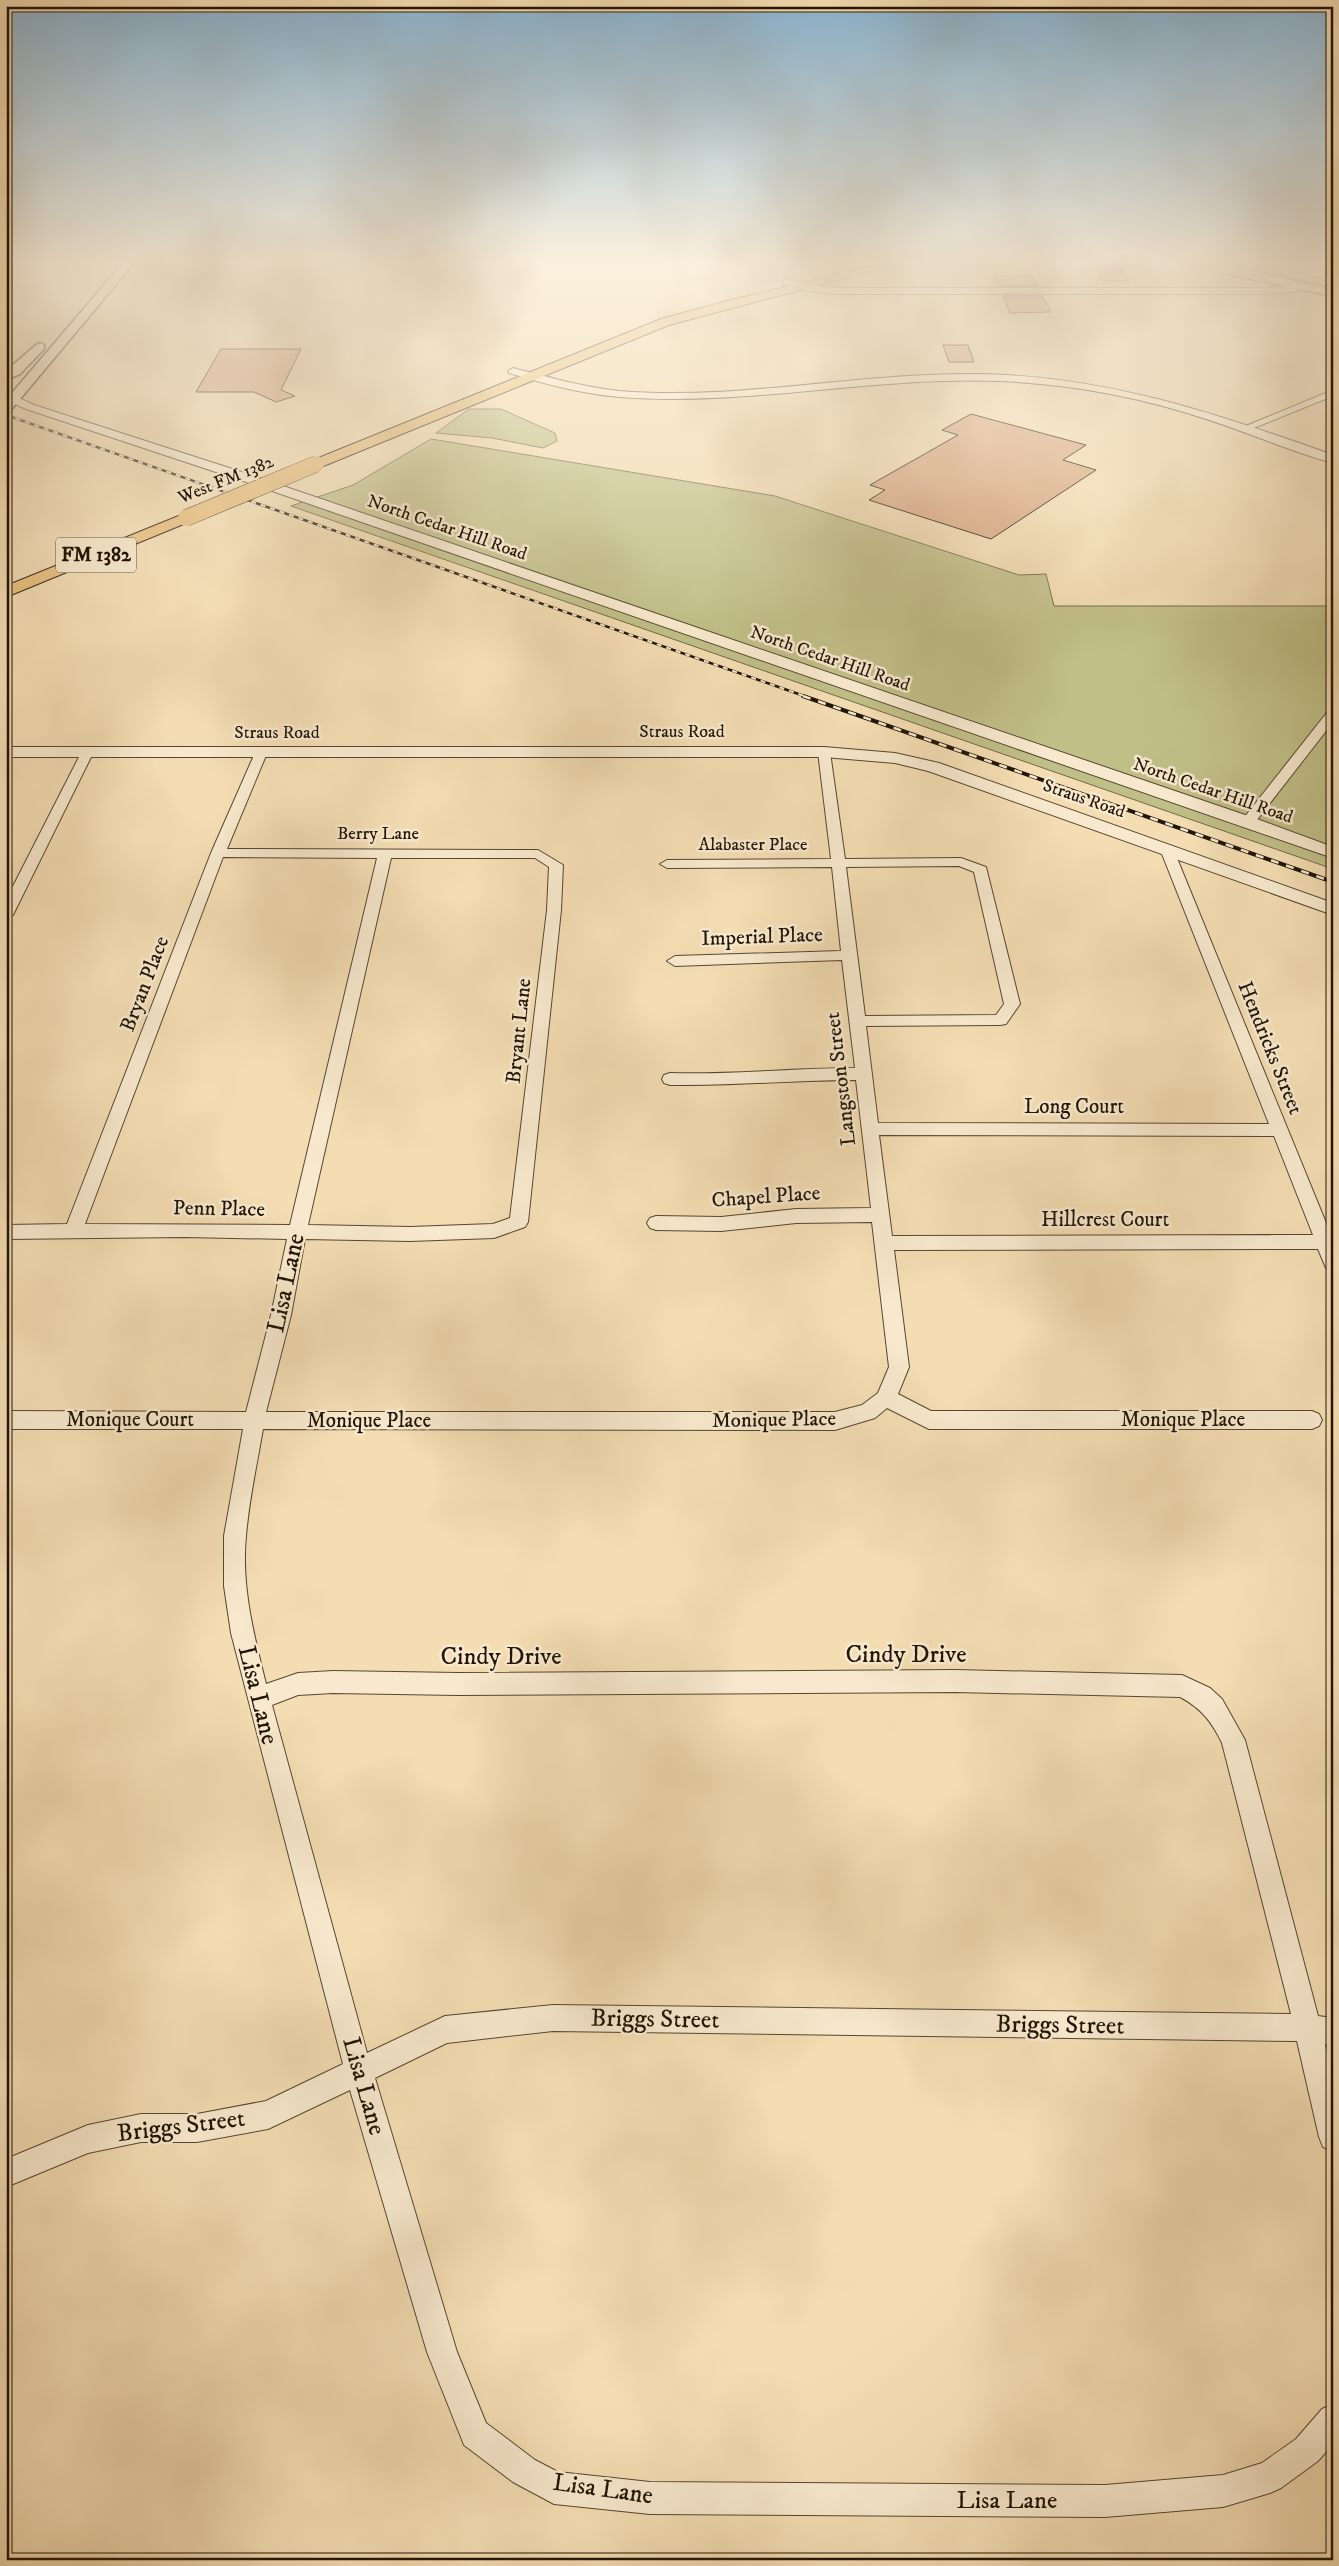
<svg xmlns="http://www.w3.org/2000/svg" width="1339" height="2566" viewBox="0 0 1339 2566" font-family="'IM FELL DW Pica',serif">
  <style>
    .green { fill: #c1bf88; stroke: #706a47 }
    .building { fill: #dba882; stroke: #201506 }
    .lines { fill: none; stroke-linecap: round; stroke-linejoin: round }
    .minor-casing { stroke: #554731; stroke-width: 2 }
    .tertiary-casing { stroke: #554731; stroke-width: 2 }
    .secondary-casing { stroke: #201506; stroke-width: 3 }
    .primary-casing { stroke: #201506; stroke-width: 2 }
    .motorway-casing { stroke: #201506; stroke-width: 2 }
    .minor { fill: #f8e9ce; fill-rule: evenodd }
    .tertiary { fill: #f8e9ce; fill-rule: evenodd }
    .secondary { fill: #f8e9ce; fill-rule: evenodd }
    .primary { fill: #eabe7a; fill-rule: evenodd }
    .motorway { fill: #eabe7a; fill-rule: evenodd }
    .rail-far1-casing { stroke: #201506; stroke-width: 2.5 }
    .rail-casing { stroke: #201506; stroke-width: 4 }
    .rail-far1 { stroke: #f8e9ce; stroke-width: 2; stroke-dasharray: 5; stroke-linecap: butt }
    .rail { stroke: #f8e9ce; stroke-width: 2.5; stroke-dasharray: 8; stroke-linecap: butt }
    .primary-bridge-casing { stroke: #201506; stroke-width: 17; stroke-linecap: butt }
    .primary-bridge { stroke: #eabe7a; stroke-width: 16 }
    .labels { text-anchor: middle; dominant-baseline: central; stroke-width: 5; stroke-linejoin: round; paint-order: stroke }
    .far-street-label { font-size: 18px; fill: #201506; stroke: #f8e9ce }
    .shield { fill: #f8e9ce; stroke: #615542; stroke-width: 1 }
    .shield-label { font-size: 20px; font-weight: bold; fill: #201506 }
    .street-label { font-size: 21px; fill: #201506; stroke: #f8e9ce }
    .near-street-label { font-size: 25px; fill: #201506; stroke: #f8e9ce }
  </style>
  <rect width="100%" height="100%" fill="#f4ddb3"/>
  <filter id="stains"><feTurbulence type="fractalNoise" baseFrequency=".004" numOctaves="4"/><feColorMatrix values="0 0 0 0 .2 0 0 0 0 .09 0 0 0 0 .02 0 0 0 .5 -.17"/></filter>
  <radialGradient id="worn" r=".72"><stop offset=".6" stop-color="#630" stop-opacity="0"/><stop offset="1" stop-color="#630" stop-opacity=".3"/></radialGradient>
  <path class="green" d="M469,409H501L555,433L557,441L543,448L492,438L436,433Z
    M431,439L775,496L1019,575L1046,574L1054,606H1333V869L291,506L353,485Z"/>
  <path class="building" d="M1094,266H1119L1129,281H1103Z
    M994,276H1032L1037,286H999Z
    M1003,296H1042L1051,312L1010,313Z
    M943,345H968L974,362H949Z
    M221,349H301L281,390L295,396L276,402L254,392H196Z
    M971,414L1086,445L1063,460L1096,470L991,539L869,500L885,490L870,485L958,435L942,430Z"/>
  <g class="lines">
    <g class="minor-casing">
      <path id="minor" d="M1333,390V396L1249,430L1241,428Z
        M1333,709V722L1253,825H1243L1241,822L1243,819L1329,710Z
        M88,747L94,751L13,915L6,919V900L82,751Z
        M824,748L830,752L845,859L961,858L986,867L1020,1004L1006,1024L1000,1025L866,1026L878,1123L1269,1124L1160,849L1167,845L1172,846L1333,1240V1270L1326,1268L1318,1249L894,1250L909,1367L898,1394L931,1411H1312L1319,1414L1322,1420L1319,1426L1312,1429H929L887,1408L875,1418L835,1430L263,1429C257,1464 249,1500 246,1536C241,1586 254,1635 266,1684L298,1673L333,1671L458,1673L955,1670L1182,1675L1210,1688L1222,1699L1245,1740L1318,2016L1333,2018V2045L1325,2044L1333,2076V2151L1323,2147L1319,2137L1297,2041L553,2031L447,2043L375,2078L457,2352L486,2423L535,2460L558,2472L650,2482L1105,2485L1223,2475L1262,2463L1296,2439L1322,2409L1333,2404V2444L1318,2461L1281,2488L1270,2493L1223,2507L1105,2517L650,2514L554,2504L513,2482L464,2445L427,2352L350,2090L268,2129L197,2142H141L88,2153L6,2187V2159L88,2125L141,2114H197L266,2101L343,2064L231,1633L224,1586V1536L243,1429H6V1411L246,1412L271,1315L287,1239L185,1237L6,1239V1225L67,1224L211,853L255,753L261,749L267,753L227,849L538,850L563,865L561,910L528,1222L525,1227L494,1238L410,1241L305,1239L291,1315L266,1412H835L862,1405L878,1393L889,1367L872,1222L796,1223L721,1231L656,1230L650,1228L647,1223L650,1218L656,1216L721,1217L796,1209L871,1208L856,1080C794,1080 732,1086 670,1085L664,1083L662,1079L664,1075L670,1073C732,1075 793,1068 855,1068L842,960L675,966L667,961L675,956L841,951L832,867L667,868L660,864L667,860L831,859L818,752ZM223,857L377,858L290,1225L85,1224ZM391,858H535L549,867L547,910L510,1218L493,1224L410,1227L308,1225ZM959,866L974,872L1004,1004L996,1015L865,1016L846,867ZM879,1135L1274,1136L1313,1235L892,1236ZM955,1692L1180,1697C1201,1708 1212,1722 1222,1743L1291,2014L553,2005L445,2016L367,2053L272,1705L298,1695L333,1693L458,1695Z"/>
    </g>
    <g class="tertiary-casing">
      <path id="tertiary" d="M786,279L809,285L837,288H1267L1303,283L1308,286L1295,292L1267,294H837L809,291L783,284V280Z
        M513,368C549,377 582,387 619,391C739,401 859,372 979,374C1105,376 1215,413 1333,455V463C1291,452 1250,433 1209,420C1141,397 1071,384 999,381C872,376 747,407 620,397C582,394 546,384 509,373L508,371Z
        M6,392L34,405L251,475L1254,818L1333,847V858L243,481L26,409L6,400Z
        M6,747H824L895,753L939,763L1333,903V915L928,771L895,763L824,757H6Z"/>
    </g>
    <g class="secondary-casing">
      <path id="secondary" d="M122,264H133L10,411L6,412V400Z
        M1180,264C1231,264 1283,278 1333,290V296Z
        M1327,264H1333V267L1328,266Z
        M40,343L44,345V349L20,374L6,380V371L36,345Z"/>
    </g>
    <g class="primary-casing">
      <path id="primary" d="M879,264H899L669,325L321,467L316,468L309,464L311,461L661,319L723,302Z
        M186,513L194,518L191,521L6,597V586Z"/>
    </g>
    <g class="motorway-casing">
      <path id="motorway" d="M1210,264H1229L1271,277L1265,280Z
        M1242,264H1262L1333,281V287Z"/>
    </g>
    <use href="#minor" class="minor"/>
    <use href="#tertiary" class="tertiary"/>
    <use href="#secondary" class="secondary"/>
    <use href="#primary" class="primary"/>
    <use href="#motorway" class="motorway"/>
    <g class="rail-far1-casing">
      <path id="rail-far1" d="M6,415L807,697"/>
    </g>
    <g class="rail-casing">
      <path id="rail" d="M803,696L1333,882"/>
    </g>
    <use href="#rail-far1" class="rail-far1"/>
    <use href="#rail" class="rail"/>
    <g class="primary-bridge-casing">
      <path id="primary-bridge" d="M186,518L316,464"/>
    </g>
    <use href="#primary-bridge" class="primary-bridge"/>
  </g>
  <linearGradient id="sky" x2="0" y2="1"><stop stop-color="#8bb6d4"/><stop offset="0.42" stop-color="#faf0dd"/><stop offset="1" stop-color="#faf0dd" stop-opacity="0"/></linearGradient>
  <rect width="1339" height="624" fill="url(#sky)"/>
  <g class="labels">
    <g class="far-street-label">
      <text transform="translate(226 480) rotate(-22)">West FM 1382</text>
      <text transform="translate(447 528) rotate(19)">North Cedar Hill Road</text>
      <text transform="translate(830 659) rotate(19)">North Cedar Hill Road</text>
      <text x="682" y="732">Straus Road</text>
      <text x="277" y="733">Straus Road</text>
      <text transform="translate(1213 791) rotate(19)">North Cedar Hill Road</text>
      <text transform="translate(1084 799) rotate(19)">Straus Road</text>
      <text x="378" y="834">Berry Lane</text>
      <text x="753" y="845">Alabaster Place</text>
    </g>
    <rect class="shield" x="56" y="537.5" width="80" height="35" rx="4"/>
    <g class="shield-label">
      <text x="96" y="555">FM 1382</text>
    </g>
    <g class="street-label">
      <text transform="translate(762 937) rotate(-2)">Imperial Place</text>
      <text transform="translate(145 984) rotate(-69)">Bryan Place</text>
      <text transform="translate(519 1031) rotate(-84)">Bryant Lane</text>
      <text transform="translate(1270 1048) rotate(68)">Hendricks Street</text>
      <text transform="translate(841 1079) rotate(-97)">Langston Street</text>
      <text x="1074" y="1107">Long Court</text>
      <text transform="translate(766 1197) rotate(-4)">Chapel Place</text>
      <text transform="translate(219 1209) rotate(1)">Penn Place</text>
      <text x="1105" y="1220">Hillcrest Court</text>
      <text x="130" y="1420">Monique Court</text>
      <text transform="translate(774 1420) rotate(-1)">Monique Place</text>
      <text x="1183" y="1420">Monique Place</text>
      <text x="369" y="1421">Monique Place</text>
    </g>
    <g class="near-street-label">
      <text transform="translate(286 1283) rotate(-78)">Lisa Lane</text>
      <text x="906" y="1654">Cindy Drive</text>
      <text x="501" y="1656">Cindy Drive</text>
      <text transform="translate(258 1695) rotate(76)">Lisa Lane</text>
      <text transform="translate(655 2019) rotate(1)">Briggs Street</text>
      <text transform="translate(1060 2025) rotate(1)">Briggs Street</text>
      <text transform="translate(364 2086) rotate(74)">Lisa Lane</text>
      <text transform="translate(181 2126) rotate(-7)">Briggs Street</text>
      <text transform="translate(603 2489) rotate(8)">Lisa Lane</text>
      <text x="1007" y="2500">Lisa Lane</text>
    </g>
  </g>
  <rect width="1339" height="2566" fill="none" stroke="#f4ddb3" stroke-width="25"/>
  <rect x="8" y="8" width="1324" height="2551" fill="none" stroke="#201506" stroke-width="2.5"/>
  <rect x="12" y="12" width="1314" height="2541" fill="none" stroke="#201506"/>
  <rect width="100%" height="100%" filter="url(#stains)"/>
  <rect width="100%" height="100%" fill="url(#worn)"/>
</svg>
